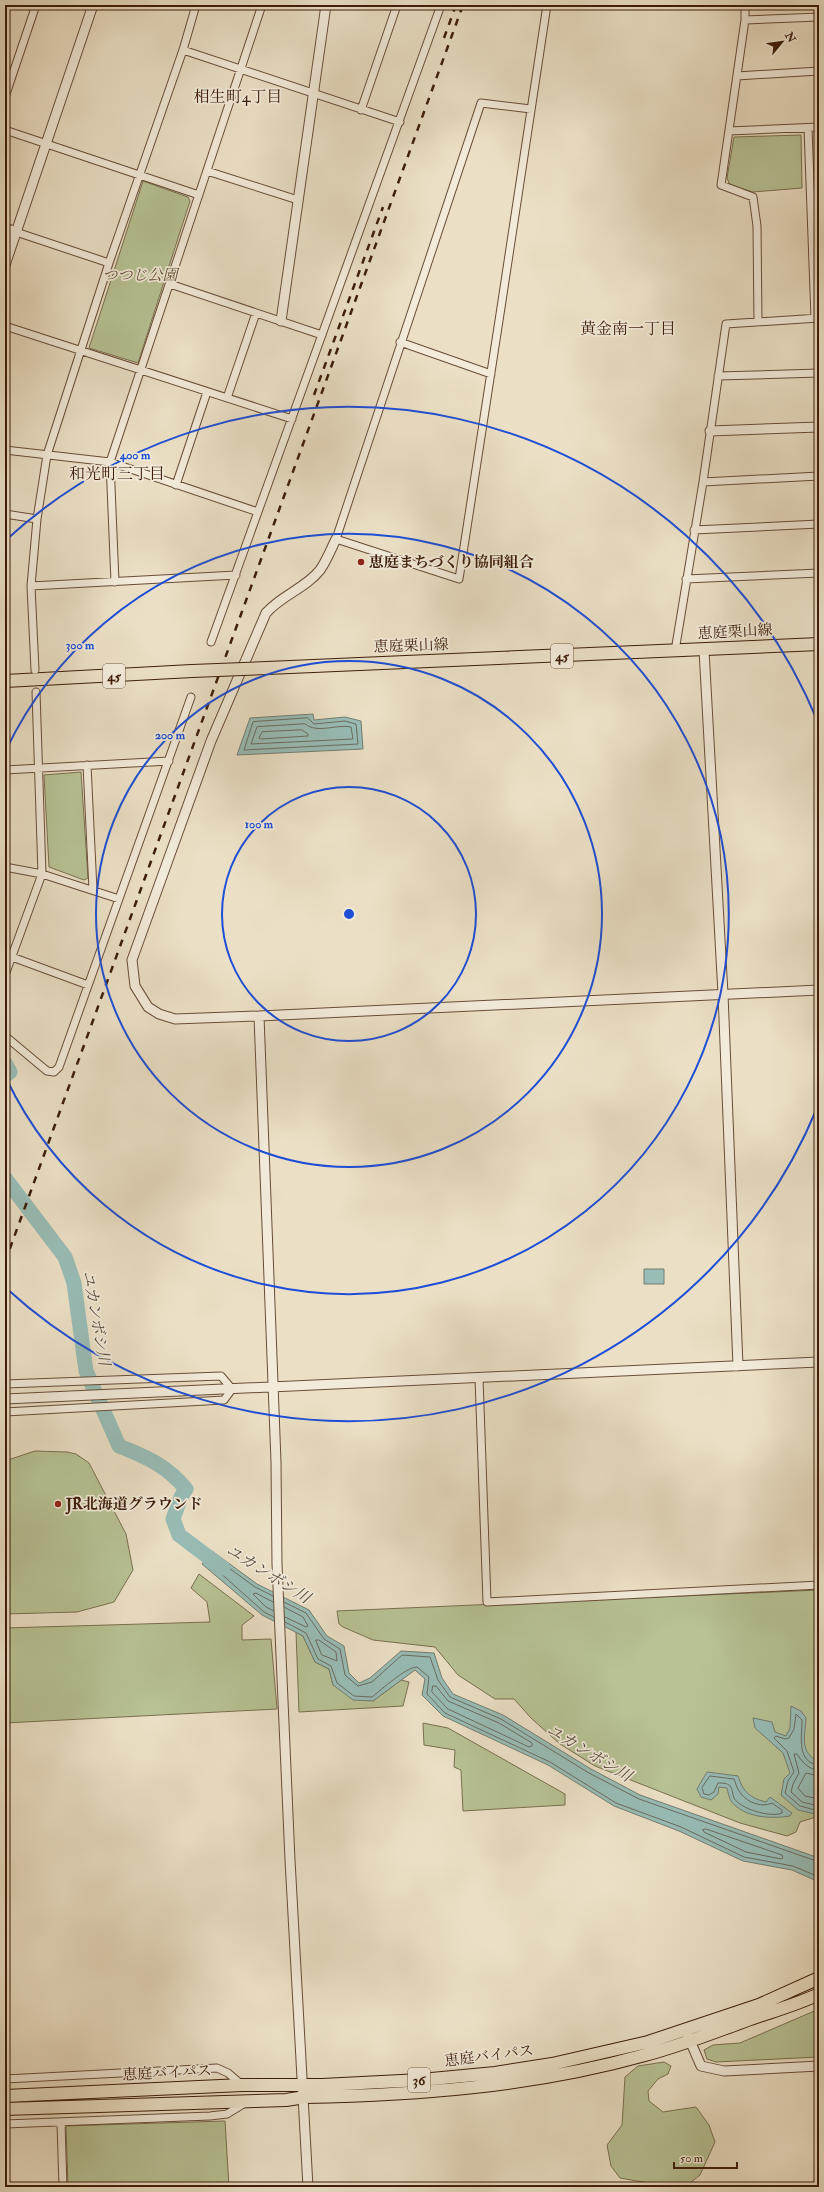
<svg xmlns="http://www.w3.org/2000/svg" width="824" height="2192" viewBox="0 0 824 2192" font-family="'IM FELL Double Pica','Noto Serif JP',serif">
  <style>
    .green { fill: #b7c295; stroke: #7a6f4f }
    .water { fill: #98bdb7; stroke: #737d71 }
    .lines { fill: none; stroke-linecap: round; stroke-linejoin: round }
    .shore { stroke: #6a6c60; stroke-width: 1 }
    .river { stroke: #98bdb7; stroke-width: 15 }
    .minor-casing { stroke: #684d38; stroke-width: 9 }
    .tertiary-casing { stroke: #684d38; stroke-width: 11 }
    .primary-casing { stroke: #3c1c09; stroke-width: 14 }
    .trunk-casing { stroke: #3c1c09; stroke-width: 14 }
    .minor { stroke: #f2ebda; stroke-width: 7 }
    .tertiary { stroke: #f2ebda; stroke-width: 9 }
    .primary { stroke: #ebe0c6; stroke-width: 12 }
    .trunk { stroke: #ebe0c6; stroke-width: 12 }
    .rail { stroke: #3c1c09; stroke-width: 2.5; stroke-dasharray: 7 7; stroke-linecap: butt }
    .primary-bridge-casing { stroke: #3c1c09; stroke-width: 14; stroke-linecap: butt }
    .primary-bridge { stroke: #ebe0c6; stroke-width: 12 }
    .ring { fill: none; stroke: #1d4ed8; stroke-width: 2 }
    .poi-dot { fill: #8f2418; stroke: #f2ebda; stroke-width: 1.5 }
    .labels { text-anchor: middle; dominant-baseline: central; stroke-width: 3.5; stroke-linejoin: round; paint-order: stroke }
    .shield { fill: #f2ebda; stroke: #735a48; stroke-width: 1 }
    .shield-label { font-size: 14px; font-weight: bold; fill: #3c1c09 }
    .park-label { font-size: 15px; font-style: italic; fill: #614e33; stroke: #f2ebda }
    .poi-label { font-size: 15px; font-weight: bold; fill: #3c1c09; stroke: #f2ebda; text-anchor: start }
    .street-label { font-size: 15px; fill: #3c1c09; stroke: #f2ebda }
    .neighbourhood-label { font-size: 16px; fill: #3c1c09; stroke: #f2ebda }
    .water-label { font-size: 16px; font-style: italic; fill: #584c3d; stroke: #f2ebda }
    .centre { fill: #1d4ed8; stroke: #f2ebda; stroke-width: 2 }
    .ring-label { font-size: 12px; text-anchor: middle; font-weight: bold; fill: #1d4ed8; stroke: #f2ebda; stroke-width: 3.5; stroke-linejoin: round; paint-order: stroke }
  </style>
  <rect width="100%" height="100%" fill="#ebe0c6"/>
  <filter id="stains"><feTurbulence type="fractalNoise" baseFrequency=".005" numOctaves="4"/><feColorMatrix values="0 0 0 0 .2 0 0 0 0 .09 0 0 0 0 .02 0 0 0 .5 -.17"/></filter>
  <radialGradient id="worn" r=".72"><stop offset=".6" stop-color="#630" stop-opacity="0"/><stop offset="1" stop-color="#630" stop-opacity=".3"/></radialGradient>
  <path class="green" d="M801,135L802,188L753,192L730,185L727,178L734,137Z
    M143,181L188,197L190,201L138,363L89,348Z
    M81,772L88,878L84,880L49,867L44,775Z
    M35,1451L67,1452L76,1454L89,1463L126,1534L133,1570L114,1602L77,1612L5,1614V1461Z
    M199,1574L254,1616L242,1625V1640L271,1639L277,1709L5,1723V1628L210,1622L207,1602L191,1588Z
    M819,1590V1816L800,1822L796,1832L787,1836L740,1823L595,1766L560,1744L531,1718L514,1699H495L458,1675L435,1647L373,1640L343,1627L339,1624L337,1611Z
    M296,1632L303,1636L315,1662L329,1669L333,1685L373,1701L401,1680L409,1682L403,1706L299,1712Z
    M423,1723L448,1728L565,1794V1805L463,1811L461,1770L454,1767L455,1750L424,1745Z
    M819,2009V2057L716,2062L707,2059L704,2050L713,2045L740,2043Z
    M664,2062L671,2066L668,2074L658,2079L648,2091L649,2101L663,2112L696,2107L709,2125L715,2142L700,2175L685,2187H671L620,2178L611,2166L607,2145L622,2125L625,2077L638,2066Z
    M225,2121L229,2187H68L66,2126Z"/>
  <path class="water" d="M313,714L314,720L345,717L361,721L363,749L237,755L250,718Z
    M644,1269H664V1284H644Z
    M212,1551L257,1584L309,1610L327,1636L344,1646L349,1673L359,1683L370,1678L401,1651L434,1653L442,1678L453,1694L503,1715L591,1769L640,1795L819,1858V1882L792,1870L743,1861L679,1831L614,1806L548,1765L443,1716L422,1695L425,1679L415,1670L373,1701L353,1700L333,1685L329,1669L315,1662L303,1636L262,1615L202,1564Z
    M791,1706L801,1711L806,1718C805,1737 799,1752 819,1762V1815L798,1810L781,1795L784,1779L790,1773L783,1753L755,1728L753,1718L772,1722L775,1732L786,1736L790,1728Z
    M707,1772L738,1776C743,1792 750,1798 766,1802L770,1797L792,1813L790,1816C771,1819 744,1818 731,1801C729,1798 728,1792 727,1788L719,1787L718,1794L711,1800L701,1797L697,1789Z"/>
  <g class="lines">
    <path class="shore" d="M308,718L314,724L345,721L356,724L358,744L244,750L253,722Z
      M305,724C318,734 335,724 351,727L353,739L251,744L257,727Z
      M302,730L308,734V736L261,739L259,738L262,732Z
      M273,1596L255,1587L214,1557L208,1562L264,1612L274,1617
      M273,1602L256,1593L253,1594L266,1607L274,1611
      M284,1602L306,1613L324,1639L340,1649L345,1675L358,1686L372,1682L402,1655L430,1657L438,1680L450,1697L501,1719L589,1773L639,1799L819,1862
      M284,1607L303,1617L308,1626L306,1627L285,1617
      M285,1622L306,1633L318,1659L331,1666L337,1683L354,1696L372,1697C381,1690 406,1667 417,1667L429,1677L427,1694L445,1713L550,1762L616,1803L681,1827L744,1857L793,1866L819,1877
      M316,1640H319L336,1652L337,1661L322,1655Z
      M433,1686H436L448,1701L499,1723L532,1743V1746L529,1747L448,1709L432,1692Z
      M819,1765C796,1763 802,1736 802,1720L796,1714L794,1729L789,1738L785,1739L776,1736L774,1738L787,1751L794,1772L788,1781L785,1793L800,1806L819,1811
      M819,1770C809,1770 802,1762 797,1754H794L799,1773L793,1784L791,1792L802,1802L819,1806
      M710,1776L734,1779C736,1783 736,1787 739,1791C746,1802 760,1808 772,1803L782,1810V1813C771,1818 740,1809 734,1798C732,1794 733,1789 730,1786C728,1783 722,1783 718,1783L714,1792L709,1795L704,1794L702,1788Z
      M819,1776L806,1773L798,1788L805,1796L819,1799
      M706,1829L782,1855L783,1858L781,1859L746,1852L704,1832L703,1830Z"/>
    <path class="river" d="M5,1063L10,1072L5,1076
      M5,1178L65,1257L74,1283L86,1371L119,1446C147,1457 167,1466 186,1489L181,1497L173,1519L179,1535L223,1568"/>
    <g class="minor-casing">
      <path id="minor" d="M745,5V20L721,185L753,197L757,226L758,322
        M745,20L819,17
        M183,50L400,122
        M737,76L819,71
        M5,97L36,5
        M531,109L481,103L336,539L459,579C489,388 518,196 547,5
        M361,110L397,5
        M808,128L815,318
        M5,130L199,195
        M729,131L819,127
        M207,171L298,200
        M16,232L109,263
        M170,284L322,335
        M5,326L292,419
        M400,342L491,374
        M718,376L819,373
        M227,398L256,313
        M5,450L110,462L258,512
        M703,482L819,476
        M176,485L207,392
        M5,514L37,519
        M694,530L819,524
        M686,579L819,573
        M115,582L110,462L262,5
        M31,586L236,575
        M211,642L441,5
        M675,651L703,482L726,324L819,318
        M35,670L31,586L37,519L47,455L109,263L183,50L196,5
        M87,765L93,890
        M5,770L169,761
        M5,867L42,874L119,899
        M12,957L88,985
        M5,975L42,874L36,692
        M5,1036L47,1071L54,1072L59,1067L191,697
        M479,1378L487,1602L819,1585
        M5,1384L221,1376L232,1389L224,1400L5,1412
        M5,2079L217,2068L228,2073L242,2085
        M61,2122L63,2187
        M5,2124L210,2116L227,2114L245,2103"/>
    </g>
    <g class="tertiary-casing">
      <path id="tertiary" d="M5,228L16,232
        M5,265L93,5
        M281,321L326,5
        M710,431L819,427
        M704,650L723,994L738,1366
        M259,1016L175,1019L159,1014L148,1007L135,986L132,960L211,741L266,613C282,595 306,588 320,570C327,560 331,549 336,539
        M5,1399L819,1362
        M688,2036L701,2066L724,2071L819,2066
        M308,2187L290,1860L277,1564L276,1462L259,1016L819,990"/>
    </g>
    <g class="primary-casing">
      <path id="primary" d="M267,668L819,644
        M5,681L192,671"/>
    </g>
    <g class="trunk-casing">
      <path id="trunk" d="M5,2096L242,2085H322L421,2080L495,2073L552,2064L648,2042L759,2005L819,1978
        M5,2109L286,2100L305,2097C420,2095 534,2086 645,2055C679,2046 712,2033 745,2021C770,2012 796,2005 819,1994"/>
    </g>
    <use href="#minor" class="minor"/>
    <use href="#tertiary" class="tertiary"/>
    <use href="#primary" class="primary"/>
    <use href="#trunk" class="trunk"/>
    <path class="rail" d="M444,38L456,5
      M314,395L383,207
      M5,1262L463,5"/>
    <g class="primary-bridge-casing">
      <path id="primary-bridge" d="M192,671L267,668"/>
    </g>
    <use href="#primary-bridge" class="primary-bridge"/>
  </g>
  <g class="ring">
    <circle cx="349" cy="914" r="127"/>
    <circle cx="349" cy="914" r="253"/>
    <path d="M6 750A380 380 0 1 1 6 1078"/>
    <path d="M817 1108A507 507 0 0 1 6 1288M6 540A507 507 0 0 1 817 720"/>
  </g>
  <g class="poi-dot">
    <circle cx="361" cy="562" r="4"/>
    <circle cx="58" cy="1504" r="4"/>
  </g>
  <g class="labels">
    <g class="shield">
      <rect x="551" y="644" width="22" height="24" rx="3"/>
      <rect x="103" y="664" width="22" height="24" rx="3"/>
      <rect x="408" y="2068" width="22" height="24" rx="3"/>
    </g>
    <g class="shield-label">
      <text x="562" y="656">45</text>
      <text x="114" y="676">45</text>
      <text x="419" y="2080">36</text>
    </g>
    <g class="park-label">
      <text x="140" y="275">つつじ公園</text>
    </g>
    <g class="poi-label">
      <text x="369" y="562">恵庭まちづくり協同組合</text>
      <text x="66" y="1504">JR北海道グラウンド</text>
    </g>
    <g class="street-label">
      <text transform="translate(735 632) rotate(-3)">恵庭栗山線</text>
      <text transform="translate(411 646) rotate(-2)">恵庭栗山線</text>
      <text transform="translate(489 2056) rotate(-7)">恵庭バイパス</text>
      <text transform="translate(167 2073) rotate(-3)">恵庭バイパス</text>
    </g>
    <g class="neighbourhood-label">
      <text x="238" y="97">相生町4丁目</text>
      <text x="628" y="329">黄金南一丁目</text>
      <text x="117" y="474">和光町三丁目</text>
    </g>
    <g class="water-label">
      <text transform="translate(96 1318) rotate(80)">ユカンボシ川</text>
      <text transform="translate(268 1574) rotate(32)">ユカンボシ川</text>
      <text transform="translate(589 1753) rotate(31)">ユカンボシ川</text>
    </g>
  </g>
  <circle cx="349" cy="914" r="6" class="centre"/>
  <g class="ring-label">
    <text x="135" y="459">400 m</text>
    <text x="80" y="649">300 m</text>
    <text x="170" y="739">200 m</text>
    <text x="259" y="828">100 m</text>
  </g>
  <rect width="824" height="2192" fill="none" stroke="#ebe0c6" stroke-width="20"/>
  <rect x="6" y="6" width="812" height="2180" fill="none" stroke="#3c1c09" stroke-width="2"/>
  <rect x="10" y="10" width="804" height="2172" fill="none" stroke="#3c1c09"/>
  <g transform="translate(782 42) rotate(61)" stroke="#f2ebda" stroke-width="3" paint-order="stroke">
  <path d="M0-3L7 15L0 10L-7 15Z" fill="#3c1c09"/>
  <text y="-6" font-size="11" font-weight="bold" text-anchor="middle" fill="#3c1c09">N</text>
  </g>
  <path d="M674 2162v6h63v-6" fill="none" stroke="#3c1c09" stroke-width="2"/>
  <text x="680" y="2162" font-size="12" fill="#3c1c09" stroke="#f2ebda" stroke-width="3" paint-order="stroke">50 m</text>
  <rect width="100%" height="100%" filter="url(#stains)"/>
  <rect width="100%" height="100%" fill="url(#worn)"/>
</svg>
